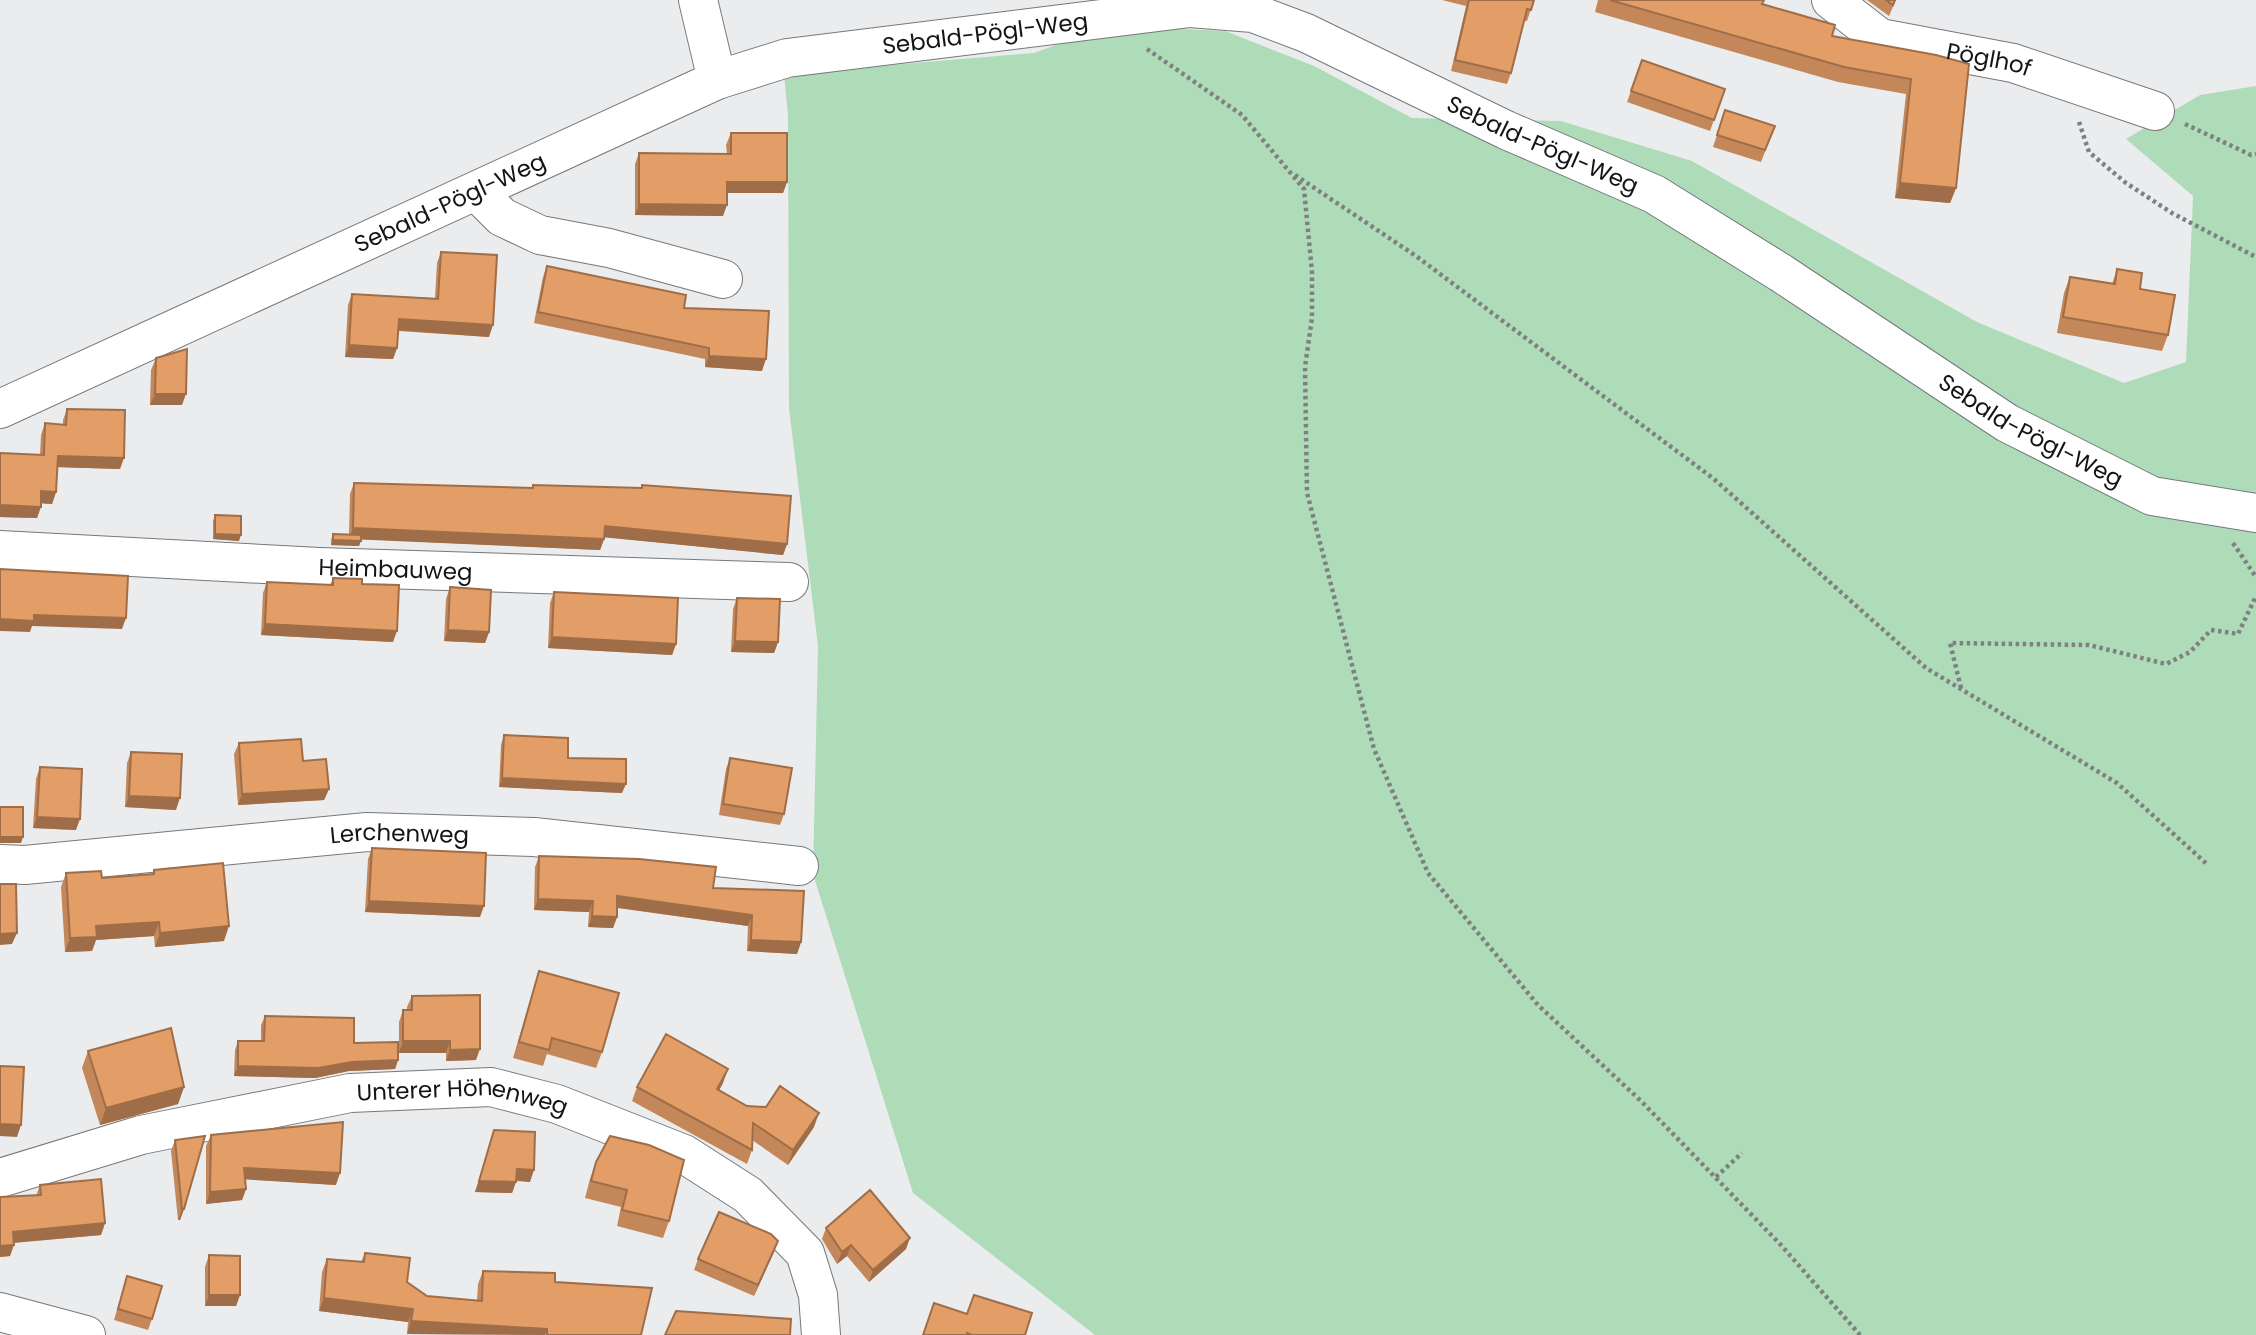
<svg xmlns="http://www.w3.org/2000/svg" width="2256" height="1335" viewBox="0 0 2256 1335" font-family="Poppins,sans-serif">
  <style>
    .green { fill: #afdcb8 }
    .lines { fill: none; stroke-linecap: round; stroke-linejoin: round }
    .minor-casing { stroke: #77787a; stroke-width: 40 }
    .path { stroke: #7f8081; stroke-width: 4.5; stroke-dasharray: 3.5 3.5; stroke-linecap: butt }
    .minor { stroke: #fff; stroke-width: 38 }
    .wall { fill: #c38759 }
    .shaded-wall { fill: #9f6e48 }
    .building { fill: #e39d67; stroke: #9f6e48; stroke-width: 2 }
    .labels { text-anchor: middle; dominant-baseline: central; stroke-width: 5; stroke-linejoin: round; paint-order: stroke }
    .street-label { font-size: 23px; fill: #131414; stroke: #ebecee }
  </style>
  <rect width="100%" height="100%" fill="#ebecee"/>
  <path class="green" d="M1160,28L1225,31L1314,66L1412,118L1561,121L1692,161L1977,322L2124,383L2186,362L2193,196L2126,139L2200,95L2256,86V1335H1095L913,1193L813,874L818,646L789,408L788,116L784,74L1034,53L1094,31Z"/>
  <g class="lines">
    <g class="minor-casing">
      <g id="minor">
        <path d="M698,0L717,80"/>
        <path id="s1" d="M1831,0L1880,38L2013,63L2155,111"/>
        <path d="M477,192L502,217L540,235L609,248L723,279"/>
        <path id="s2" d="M0,409L717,80L787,58L1190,8L1253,13L1306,33L1506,130L1654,194L1781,273L2007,423L2152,496L2256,513"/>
        <path id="s3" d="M0,550L319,567L789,582"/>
        <path id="s4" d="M0,864L25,865L367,832L534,837L799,866"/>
        <path id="s5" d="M0,1178L141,1135L350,1093L491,1087L557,1104L684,1154L748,1195L805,1253L818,1295L821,1335"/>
        <path d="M0,1312L86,1335"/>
      </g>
    </g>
    <path class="path" d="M1147,49L1242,115L1304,189L1312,272V318L1305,367L1307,493L1374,749L1428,873L1538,1005L1641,1101L1780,1244L1860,1335
      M2079,122L2089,152L2126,183L2172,213L2256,257
      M2185,124L2251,155L2256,154
      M1295,175L1416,256L1714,479L1926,668L2117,783L2208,865
      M2233,543L2256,577
      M1961,688L1950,643L2089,645L2166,664L2190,652L2211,630L2238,634L2256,596
      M1716,1177L1742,1153"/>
    <use href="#minor" class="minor"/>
  </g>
  <path class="wall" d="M1442,0H1534L1527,21H1524L1511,73L1507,84L1451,71L1466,6Z
    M1598,0H1764L1762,4L1832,36L1936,55L1956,188L1950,203L1895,198L1906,94L1838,82L1595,12Z
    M1867,0H1896L1889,16Z
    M1642,60L1725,89L1710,131L1627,102Z
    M1725,110L1775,126L1761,162L1713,147Z
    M731,133L787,182L783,193H727L723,216L635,215V164L639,153L727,154L726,145Z
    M441,252L489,337L398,331L397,348L393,359L345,357L348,305L352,294L435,298L437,263Z
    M547,266L684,308L762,371L705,367V359L534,323L543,277Z
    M2117,269L2168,335L2162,351L2057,333L2064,293L2070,277L2112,284Z
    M156,358L182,405H150L151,370Z
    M67,409L120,469L57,467L56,492L52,504L41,503L37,518L0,517V453L40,455L41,435L45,423L63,425V420Z
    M354,483L532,488L533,485L641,488L642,485L787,544L783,555L605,537L600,550L361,539L359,546L331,545V540L333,534H349L350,494Z
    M215,515L239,541L213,539V521Z
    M333,578L362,584L393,642L261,635L263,593L267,582L330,585Z
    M450,587L489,632L485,643L444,641L446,599Z
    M554,592L676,644L672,655L548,648L550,603Z
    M737,598L778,642L774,653L731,652L733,609Z
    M504,735L568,758L622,793L499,787L501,745Z
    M239,743L329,789L324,800L238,805L234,754Z
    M131,752L176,810L125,807L127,763Z
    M730,758L784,814L780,825L719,815L726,769Z
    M40,767L76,830L33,828L36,779Z
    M372,848L480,917L365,912L368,859Z
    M539,856L713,888L801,942L797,954L747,951L748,926L617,908V917L613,928L588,927L589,912L534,910L535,867Z
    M154,870L224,941L155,947L154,936L96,940L92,951L65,952L61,887L66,873L102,878L152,874Z
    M539,971L602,1052L596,1068L547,1054L543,1066L513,1058L534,987Z
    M412,996L476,1060L446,1061V1053H399V1022L403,1010H407V1007Z
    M265,1016L354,1043L398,1060L395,1069L349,1071L315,1078L234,1076L235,1050L238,1041H261V1025Z
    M88,1051L184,1087L178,1104L100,1125L82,1068Z
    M723,1083L719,1090L747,1106L814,1127L788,1165L752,1140V1150L747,1164L632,1101L637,1087Z
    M494,1130L530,1182L516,1181L512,1193L475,1192Z
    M211,1135L336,1185L245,1179L246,1189L242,1200L206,1204V1146Z
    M175,1140L184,1209L180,1220H178L171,1151Z
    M596,1162L669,1221L663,1238L617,1226L621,1207L585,1198L590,1179Z
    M40,1185L105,1223L101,1235L14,1243L10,1256L0,1257V1197L36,1196Z
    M826,1228L906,1249L869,1282L847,1256L837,1264L822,1239Z
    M778,1241L754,1296L694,1270L698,1259Z
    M365,1253L407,1282L427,1296L477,1301L478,1284L483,1271L555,1282L641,1335L407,1334L408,1322L319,1311L322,1272L327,1259L361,1262Z
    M209,1255L240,1295L236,1306H205V1267Z
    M127,1276L152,1319L148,1330L114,1320Z"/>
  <path class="shaded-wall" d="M727,182H787L783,193H723Z
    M1900,183L1956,188L1950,203L1895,198Z
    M639,204L727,205L723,216L635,215Z
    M399,319L493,325L489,337L394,330Z
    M349,345L397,348L393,359L345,357Z
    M709,356L766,359L762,371L705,367Z
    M155,394H186L182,405H150Z
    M58,456L124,458L120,469L54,467Z
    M41,491L56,492L52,504L37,503Z
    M0,505L41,507L37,518L0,517Z
    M605,526L787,544L783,555L601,537Z
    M353,528L604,539L600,550L349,539Z
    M215,534L241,535L239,541L213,539Z
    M333,540L361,541L359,546L331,545Z
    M34,615L126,618L122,629L32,626L30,632L0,631V619Z
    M265,624L397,631L393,642L261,635Z
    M448,630L489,632L485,643L444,641Z
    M552,637L676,644L672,655L548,648Z
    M735,641L778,642L774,653L731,652Z
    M502,778L626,784L622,793L499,787Z
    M329,789L324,800L238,805L242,794Z
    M129,796L180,798L176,810L125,807Z
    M37,817L80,819L76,830L33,828Z
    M0,837H23L21,843H0Z
    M617,896L752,915L748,926L613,907Z
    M538,899L593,901L589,912L534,910Z
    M369,901L484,906L480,917L365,912Z
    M592,916L617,917L613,928L588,927Z
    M159,922L154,936L96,940L92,951L65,952L70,938L96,926Z
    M229,926L224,941L155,947L160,933Z
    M17,933L12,944L0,945V934Z
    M751,940L801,942L797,954L747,951Z
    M403,1041H450L446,1053H399Z
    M480,1049L476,1060L446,1061L450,1050Z
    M398,1060L395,1069L349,1071L315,1078L234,1076L238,1066Z
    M728,1069L723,1083L712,1103L717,1089Z
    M184,1087L178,1104L100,1125L106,1108Z
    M819,1113L814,1127L788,1165L793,1150Z
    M0,1124L21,1125L17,1137L0,1136Z
    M244,1168L340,1173L336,1185L240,1179Z
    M517,1169L534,1170L530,1182L513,1180Z
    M479,1181L516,1182L512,1193L475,1192Z
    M246,1189L242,1200L206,1204L210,1192Z
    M182,1209H184L180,1220H178Z
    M105,1223L101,1235L9,1243L13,1232Z
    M910,1238L906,1249L869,1282L873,1270Z
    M778,1241L774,1252L754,1296L758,1285Z
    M14,1245L10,1256L0,1257V1246Z
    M851,1245L847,1256L837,1264L842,1252Z
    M209,1295H240L236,1306H205Z
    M324,1298L413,1309L408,1322L319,1311Z
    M411,1321L547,1329L545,1335L407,1334Z"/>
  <path class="building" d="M1469,0H1534L1531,10L1527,9L1511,73L1455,60Z
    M1610,0H1764L1762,4L1835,25L1832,36L1936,55L1969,64L1956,188L1900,183L1911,79L1844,67Z
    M1886,0H1895L1893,5Z
    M1642,60L1725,89L1714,120L1631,91Z
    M1725,110L1775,126L1765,150L1717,135Z
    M731,133H787V182H727V205L639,204V153L731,154Z
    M441,252L497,255L493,325L399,319L397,348L349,345L352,294L438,299Z
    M547,266L686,295L684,308L769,311L766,359L709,356V348L538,312Z
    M2117,269L2142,273L2140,289L2175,295L2168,335L2063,317L2070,277L2115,284Z
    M187,349L186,394H155L156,358Z
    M67,409L125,410L124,458L58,456L56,492L41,491V507L0,505V453L44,455L45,423L66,425Z
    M354,483L533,488V485L642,488V485L791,496L787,544L605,526L604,539L353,528Z
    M215,515L241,516V535L215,534Z
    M333,534L361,535V541L333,540Z
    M0,569L128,576L126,618L34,615V621L0,619Z
    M333,578L362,579V584L399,585L397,631L265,624L267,582L333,585Z
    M450,587L491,590L489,632L448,630Z
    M554,592L678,598L676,644L552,637Z
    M737,598L780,599L778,642L735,641Z
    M504,735L568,738V758L626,759V784L502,778Z
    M301,739L303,761L326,759L329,789L242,794L239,743Z
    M131,752L182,754L180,798L129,796Z
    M730,758L792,768L784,814L723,804Z
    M40,767L82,769L80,819L37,817Z
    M0,807H23V837H0Z
    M372,848L486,853L484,906L369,901Z
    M539,856L639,859L716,867L713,888L804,891L801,942L751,940L752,915L617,896V917L592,916L593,901L538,899Z
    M223,863L229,926L160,933L159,922L96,926L97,937L70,938L66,873L101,871L102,878L154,874V870Z
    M0,884H16L17,933L0,934Z
    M539,971L619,993L602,1052L552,1038L549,1050L519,1042Z
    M480,995V1049L450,1050V1041H403V1010H412V996Z
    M265,1016L354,1018V1043L398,1042V1060L352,1062L318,1068L238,1066V1041H264Z
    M171,1028L184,1087L106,1108L88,1051Z
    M666,1034L728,1069L717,1089L747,1106L766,1107L780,1086L819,1113L793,1150L753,1123L752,1150L637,1087Z
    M0,1066L24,1067L21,1125L0,1124Z
    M343,1122L340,1173L244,1168L246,1189L210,1192L211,1135Z
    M494,1130L535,1132L534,1170L517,1169L516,1182L479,1181Z
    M205,1136L184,1209H182L175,1140Z
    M610,1136L649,1145L684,1160L669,1221L622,1210L627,1190L591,1181L596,1162Z
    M101,1179L105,1223L13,1232L14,1245L0,1246V1197L41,1195L40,1185Z
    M870,1190L910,1238L873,1270L851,1245L842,1252L826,1228Z
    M719,1212L771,1234L778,1241L758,1285L698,1259Z
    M365,1253L410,1258L407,1282L427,1296L482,1301L483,1271L555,1273V1282L652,1288L641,1335H547V1329L411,1321L413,1309L324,1298L327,1259L364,1262Z
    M209,1255L240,1256V1295H209Z
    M127,1276L162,1286L152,1319L118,1309Z
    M974,1295L1032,1313L1025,1335H972L967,1333V1335H923L934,1303L967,1314Z
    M676,1311L791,1319L790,1335H665Z"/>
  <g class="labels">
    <g class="street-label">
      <text stroke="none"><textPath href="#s2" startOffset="1062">Sebald-Pögl-Weg</textPath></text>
      <text stroke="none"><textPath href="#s1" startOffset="173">Pöglhof</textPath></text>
      <text stroke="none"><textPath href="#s2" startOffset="1650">Sebald-Pögl-Weg</textPath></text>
      <text stroke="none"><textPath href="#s2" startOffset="495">Sebald-Pögl-Weg</textPath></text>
      <text stroke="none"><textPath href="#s2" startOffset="2217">Sebald-Pögl-Weg</textPath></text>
      <text stroke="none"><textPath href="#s3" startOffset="396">Heimbauweg</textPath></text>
      <text stroke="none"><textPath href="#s4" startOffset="401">Lerchenweg</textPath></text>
      <text stroke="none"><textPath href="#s5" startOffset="474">Unterer Höhenweg</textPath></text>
    </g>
  </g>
</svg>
